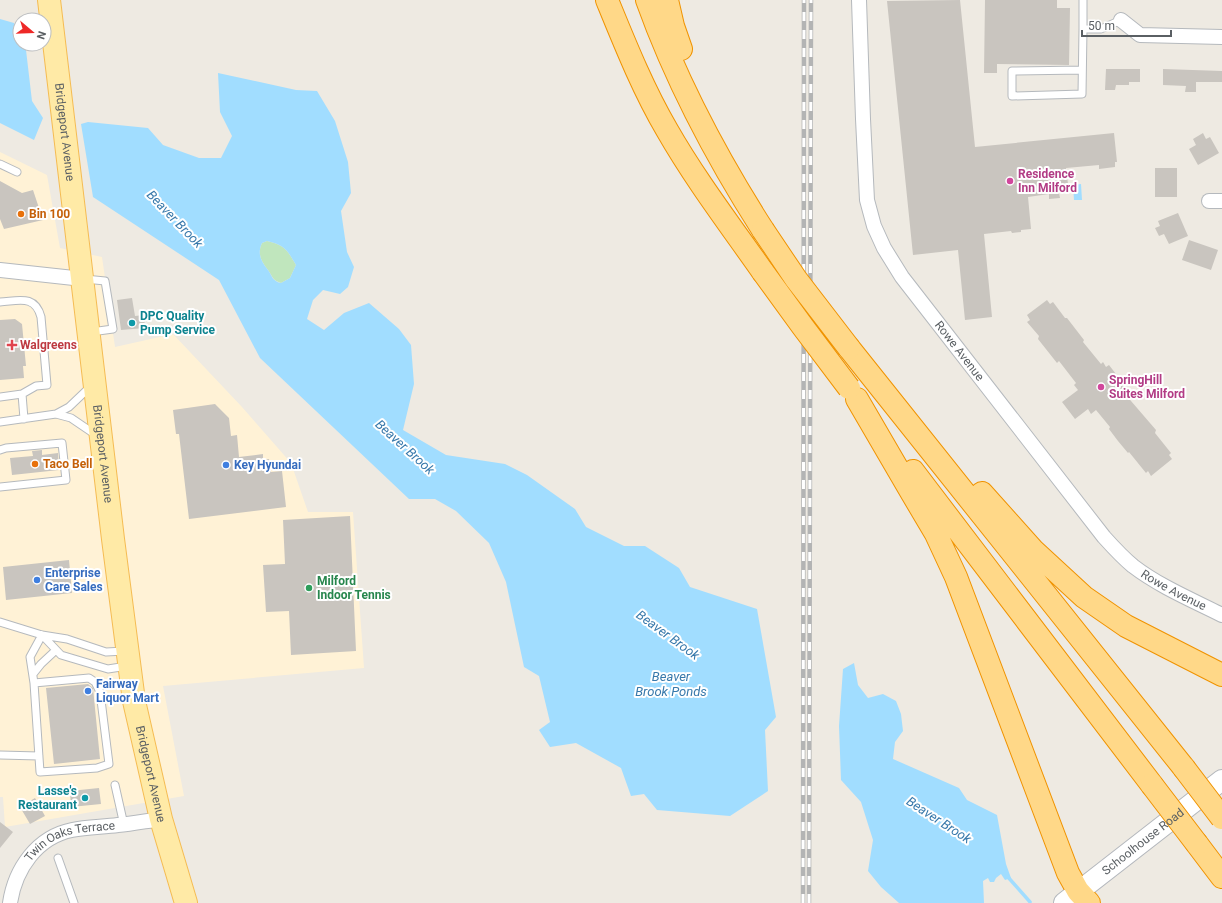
<svg xmlns="http://www.w3.org/2000/svg" width="1222" height="903" viewBox="0 0 1222 903" font-family="Roboto,sans-serif">
  <style>
    .commercial { fill: #fff2d6 }
    .green { fill: #c0e6bd }
    .water { fill: #a1ddff; fill-rule: evenodd }
    .lines { fill: none; stroke-linecap: round; stroke-linejoin: round }
    .stream { stroke: #a1ddff; stroke-width: 3.5 }
    .building { fill: #c9c5bf }
    .lane-casing { stroke: #b5b9bd; stroke-width: 9 }
    .street-casing { stroke: #b5b9bd; stroke-width: 16 }
    .secondary-casing { stroke: #b4b8bd; stroke-width: 22 }
    .primary-casing { stroke: #f5bc53; stroke-width: 24 }
    .highway-casing { stroke: #f09300; stroke-width: 24 }
    .lane { stroke: #fff; stroke-width: 7 }
    .street { stroke: #fff; stroke-width: 14 }
    .secondary { stroke: #fff; stroke-width: 20 }
    .primary { stroke: #ffeaa6; stroke-width: 22 }
    .highway { stroke: #ffd888; stroke-width: 22 }
    .rail-casing { stroke: #b3b4b4; stroke-width: 4.5 }
    .rail { stroke: #fff; stroke-width: 3; stroke-dasharray: 9; stroke-linecap: butt }
    .highway-bridge-casing { stroke: #f09300; stroke-width: 24; stroke-linecap: butt }
    .highway-bridge { stroke: #ffd888; stroke-width: 22 }
    .hotel-dot { fill: #d1479c; stroke: #fff; stroke-width: 1.5 }
    .food-dot { fill: #e8710a; stroke: #fff; stroke-width: 1.5 }
    .culture-dot { fill: #0f9aa8; stroke: #fff; stroke-width: 1.5 }
    .health-dot { fill: #e0444e; stroke: #fff; stroke-width: 1.5 }
    .shop-dot { fill: #3f7fe0; stroke: #fff; stroke-width: 1.5 }
    .leisure-dot { fill: #2e9e5b; stroke: #fff; stroke-width: 1.5 }
    .labels { text-anchor: middle; dominant-baseline: central; stroke-width: 4; stroke-linejoin: round; paint-order: stroke }
    .street-label { font-size: 12px; fill: #5a5f63; stroke: #fff }
    .hotel-label { font-size: 12px; font-weight: bold; fill: #b23c85; stroke: #fff; text-anchor: start }
    .food-label { font-size: 12px; font-weight: bold; fill: #c56008; stroke: #fff; text-anchor: start }
    .culture-label { font-size: 12px; font-weight: bold; fill: #0d838f; stroke: #fff; text-anchor: start }
    .health-label { font-size: 12px; font-weight: bold; fill: #be3a42; stroke: #fff; text-anchor: start }
    .shop-label { font-size: 12px; font-weight: bold; fill: #366cbe; stroke: #fff; text-anchor: start }
    .leisure-label { font-size: 12px; font-weight: bold; fill: #27864d; stroke: #fff; text-anchor: start }
    .water-label { font-size: 13px; font-style: italic; fill: #3879ab; stroke: #fff }
  </style>
  <rect width="100%" height="100%" fill="#eeeae2"/>
  <path class="commercial" d="M0,152L47,175L60,248L102,257L115,347L173,334L242,407L291,463L308,512H353L364,668L163,686L184,796L5,827L3,797H0Z"/>
  <path class="green" d="M267,241C285,245 287,250 296,265L290,278L281,283C272,280 273,277 268,270C261,261 257,254 262,243Z"/>
  <path class="water" d="M0,19L14,23L20,36V44H24L26,50L32,101L43,118L34,140L0,123Z
    M218,73L296,90L317,91L335,121L348,162L351,193L341,211L347,252L354,267L348,287L340,294L323,290L313,300L307,319L324,330L344,313L369,303L399,329L411,345L414,384L403,430L446,455L505,464L527,475L575,509L586,527L624,546H645L679,568L690,587L757,609L776,717L765,730L768,791L730,816L657,810L644,794L631,796L621,768L576,743L550,747L539,730L550,722L539,676L524,667L506,582L489,543L456,511L435,499H409L260,358L219,280L93,197L81,124L88,122L148,128L163,145L199,158H221L232,136L220,112ZM267,241C285,245 287,250 296,265L290,278L281,283C272,281 273,277 268,270C261,261 257,254 262,243Z
    M1081,184L1082,200H1074L1073,185Z
    M854,663L858,685L868,698L883,694L896,701L901,714L903,731L895,742L893,759L959,788L967,800L997,815L1006,864L1011,878L1005,880L1001,874L996,878L994,882H990L988,878L983,881L984,903H899L881,887L868,871L873,840L861,802L841,780L839,726L843,669Z"/>
  <g class="lines">
    <path class="stream" d="M1007,876L1030,902"/>
  </g>
  <path class="building" d="M960,0L975,147L1114,133L1117,162H1115V167L1099,169V165L1066,168L1069,192L1059,193L1060,198L1049,199V194L1028,197L1031,229L1021,230V232L1012,233L1011,231L984,234L992,317L965,320L958,250L913,255L887,1Z
    M985,0H1057V8H1070L1069,65L997,64V73H984Z
    M1106,69H1140V82H1129V85H1116L1115,90H1105Z
    M1163,69L1222,71V82H1196V92H1185L1186,86L1163,85Z
    M1203,133L1206,139L1210,137L1219,153L1198,165L1189,149L1196,145L1193,139Z
    M1155,168H1177V197H1155Z
    M0,181L22,193L33,190L43,220L4,229L0,219Z
    M1178,213L1188,236L1169,244L1164,234L1159,236L1155,228L1160,226L1158,221Z
    M1189,240L1218,250L1211,270L1182,260Z
    M132,298L135,316L144,315L145,328L121,330L117,300Z
    M1047,300L1050,304L1053,302L1065,318H1067L1084,340L1083,342L1101,364L1103,362L1106,367L1109,365L1126,387L1124,388L1127,393L1125,394L1156,430L1155,433L1171,453L1169,455L1172,459L1151,476L1148,471L1146,473L1129,452L1128,453L1118,441L1109,429L1110,427L1096,410L1091,414L1088,409L1075,419L1062,402L1078,390L1074,385L1076,383L1059,361L1057,363L1038,339L1039,336L1027,322L1030,320L1027,315Z
    M15,319L22,324L26,366H23L24,378L0,380V320Z
    M215,404L229,418L231,436L237,435L239,457L263,454V460L269,459L271,472L282,471L286,507L189,519L179,434H176L173,410Z
    M42,450V455L58,453L59,470L12,475L10,458L33,456L32,451Z
    M350,516L356,651L291,655L289,611L266,612L263,565L285,564L283,520Z
    M69,560L72,593L6,600L3,567Z
    M88,684L93,688L100,759L54,764L46,688Z
    M99,788L101,804L71,807L70,791Z
    M35,798L45,816L30,824L20,807Z
    M0,822L13,832L0,848Z"/>
  <g class="lines">
    <g class="lane-casing">
      <path id="lane" d="M1083,0V29
        M1082,70L1012,71V96L1082,94L1083,29H1101L1121,20
        M0,164L17,172
        M85,279L105,281L113,329L91,332
        M0,302C18,301 35,294 41,317L47,385L36,386L22,394L24,419
        M0,397L22,394
        M56,414L69,407L91,386
        M0,422L56,414L71,418L96,435
        M0,450L6,448L62,443L66,480L0,487
        M0,622L42,635L67,639L106,652L125,651
        M42,635L61,655L108,669L127,666
        M33,674L41,664L56,650
        M34,683L89,678L95,682L100,692L109,764L97,768L40,772L34,683L30,657L42,635
        M0,755L39,756
        M115,785L124,825
        M58,858L74,903"/>
    </g>
    <g class="street-casing">
      <g id="street">
        <path id="s1" d="M859,0L863,119L867,200L874,226L884,248L902,277L1104,537C1113,547 1122,557 1133,566C1159,586 1192,600 1222,615"/>
        <path d="M1121,20L1140,35L1222,37"/>
        <path d="M1209,201H1222"/>
        <path d="M0,270L83,279"/>
        <path id="s2" d="M10,903C15,869 37,837 72,830C87,827 103,827 118,825C132,824 146,821 161,819"/>
      </g>
    </g>
    <g class="secondary-casing">
      <g id="secondary">
        <path id="s3" d="M1064,903L1222,780"/>
      </g>
    </g>
    <g class="primary-casing">
      <g id="primary">
        <path id="s4" d="M49,0L113,539L134,701L161,819L186,903"/>
      </g>
    </g>
    <g class="highway-casing">
      <path id="highway" d="M607,0C625,44 643,89 667,130C695,179 730,225 763,272
        M647,0C676,81 717,158 763,230
        M667,0L673,26L681,49
        M849,348L1184,768
        M857,399L910,490L936,534L956,577L1068,873L1078,891L1089,903
        M913,471L1152,785
        M982,493L1033,550L1084,597L1126,626L1222,675
        M1197,844L1222,877"/>
    </g>
    <use href="#lane" class="lane"/>
    <use href="#street" class="street"/>
    <use href="#secondary" class="secondary"/>
    <use href="#primary" class="primary"/>
    <use href="#highway" class="highway"/>
    <g class="rail-casing">
      <path id="rail" d="M803,903L804,0
        M809,903L811,0"/>
    </g>
    <use href="#rail" class="rail"/>
    <g class="highway-bridge-casing">
      <path id="highway-bridge" d="M763,230L796,279L849,348
        M763,272L803,327L849,388
        M1184,768L1222,818
        M1152,785L1197,844"/>
    </g>
    <use href="#highway-bridge" class="highway-bridge"/>
  </g>
  <g class="hotel-dot">
    <circle cx="1010" cy="181" r="4"/>
    <circle cx="1101" cy="387" r="4"/>
  </g>
  <g class="food-dot">
    <circle cx="21" cy="214" r="4"/>
    <circle cx="35" cy="464" r="4"/>
  </g>
  <g class="culture-dot">
    <circle cx="132" cy="323" r="4"/>
    <circle cx="85" cy="798" r="4"/>
  </g>
  <path class="health-dot" d="M10 339h4v4h4v4h-4v4h-4v-4h-4v-4h4z"/>
  <g class="shop-dot">
    <circle cx="226" cy="465" r="4"/>
    <circle cx="37" cy="580" r="4"/>
    <circle cx="88" cy="691" r="4"/>
  </g>
  <circle class="leisure-dot" cx="309" cy="588" r="4"/>
  <g class="labels">
    <g class="street-label">
      <text stroke="none"><textPath href="#s4" startOffset="133">Bridgeport Avenue</textPath></text>
      <text stroke="none"><textPath href="#s1" startOffset="379">Rowe Avenue</textPath></text>
      <text stroke="none"><textPath href="#s4" startOffset="457">Bridgeport Avenue</textPath></text>
      <text stroke="none"><textPath href="#s1" startOffset="703">Rowe Avenue</textPath></text>
      <text stroke="none"><textPath href="#s4" startOffset="781">Bridgeport Avenue</textPath></text>
      <text stroke="none"><textPath href="#s3" startOffset="100">Schoolhouse Road</textPath></text>
      <text stroke="none"><textPath href="#s2" startOffset="96">Twin Oaks Terrace</textPath></text>
    </g>
    <g class="hotel-label">
      <text x="1018" y="174">Residence<tspan x="1018" dy="14">Inn Milford</tspan></text>
      <text x="1109" y="380">SpringHill<tspan x="1109" dy="14">Suites Milford</tspan></text>
    </g>
    <g class="food-label">
      <text x="29" y="214">Bin 100</text>
      <text x="43" y="464">Taco Bell</text>
    </g>
    <g class="culture-label">
      <text x="140" y="316">DPC Quality<tspan x="140" dy="14">Pump Service</tspan></text>
      <text x="77" y="791" text-anchor="end">Lasse's<tspan x="77" dy="14">Restaurant</tspan></text>
    </g>
    <g class="health-label">
      <text x="20" y="345">Walgreens</text>
    </g>
    <g class="shop-label">
      <text x="234" y="465">Key Hyundai</text>
      <text x="45" y="573">Enterprise<tspan x="45" dy="14">Care Sales</tspan></text>
      <text x="96" y="684">Fairway<tspan x="96" dy="14">Liquor Mart</tspan></text>
    </g>
    <g class="leisure-label">
      <text x="317" y="581">Milford<tspan x="317" dy="14">Indoor Tennis</tspan></text>
    </g>
    <g class="water-label">
      <text transform="translate(175 219) rotate(46)">Beaver Brook</text>
      <text transform="translate(405 447) rotate(42)">Beaver Brook</text>
      <text transform="translate(668 635) rotate(36)">Beaver Brook</text>
      <text x="671" y="676">Beaver<tspan x="671" dy="15">Brook Ponds</tspan></text>
      <text transform="translate(939 820) rotate(33)">Beaver Brook</text>
    </g>
  </g>
  <g transform="translate(32 32) rotate(109)"><circle r="19" fill="#ffffff" stroke="#bdbfc1"/>
  <path d="M0-3L7 15L0 10L-7 15Z" fill="#ee2827"/>
  <text y="-6" font-size="11" font-weight="bold" text-anchor="middle" fill="#5a5f63">N</text>
  </g>
  <path d="M1082 30v6h89v-6" fill="none" stroke="#5a5f63" stroke-width="2"/>
  <text x="1088" y="30" font-size="12" fill="#5a5f63" stroke="#ffffff" stroke-width="3" paint-order="stroke">50 m</text>
</svg>
